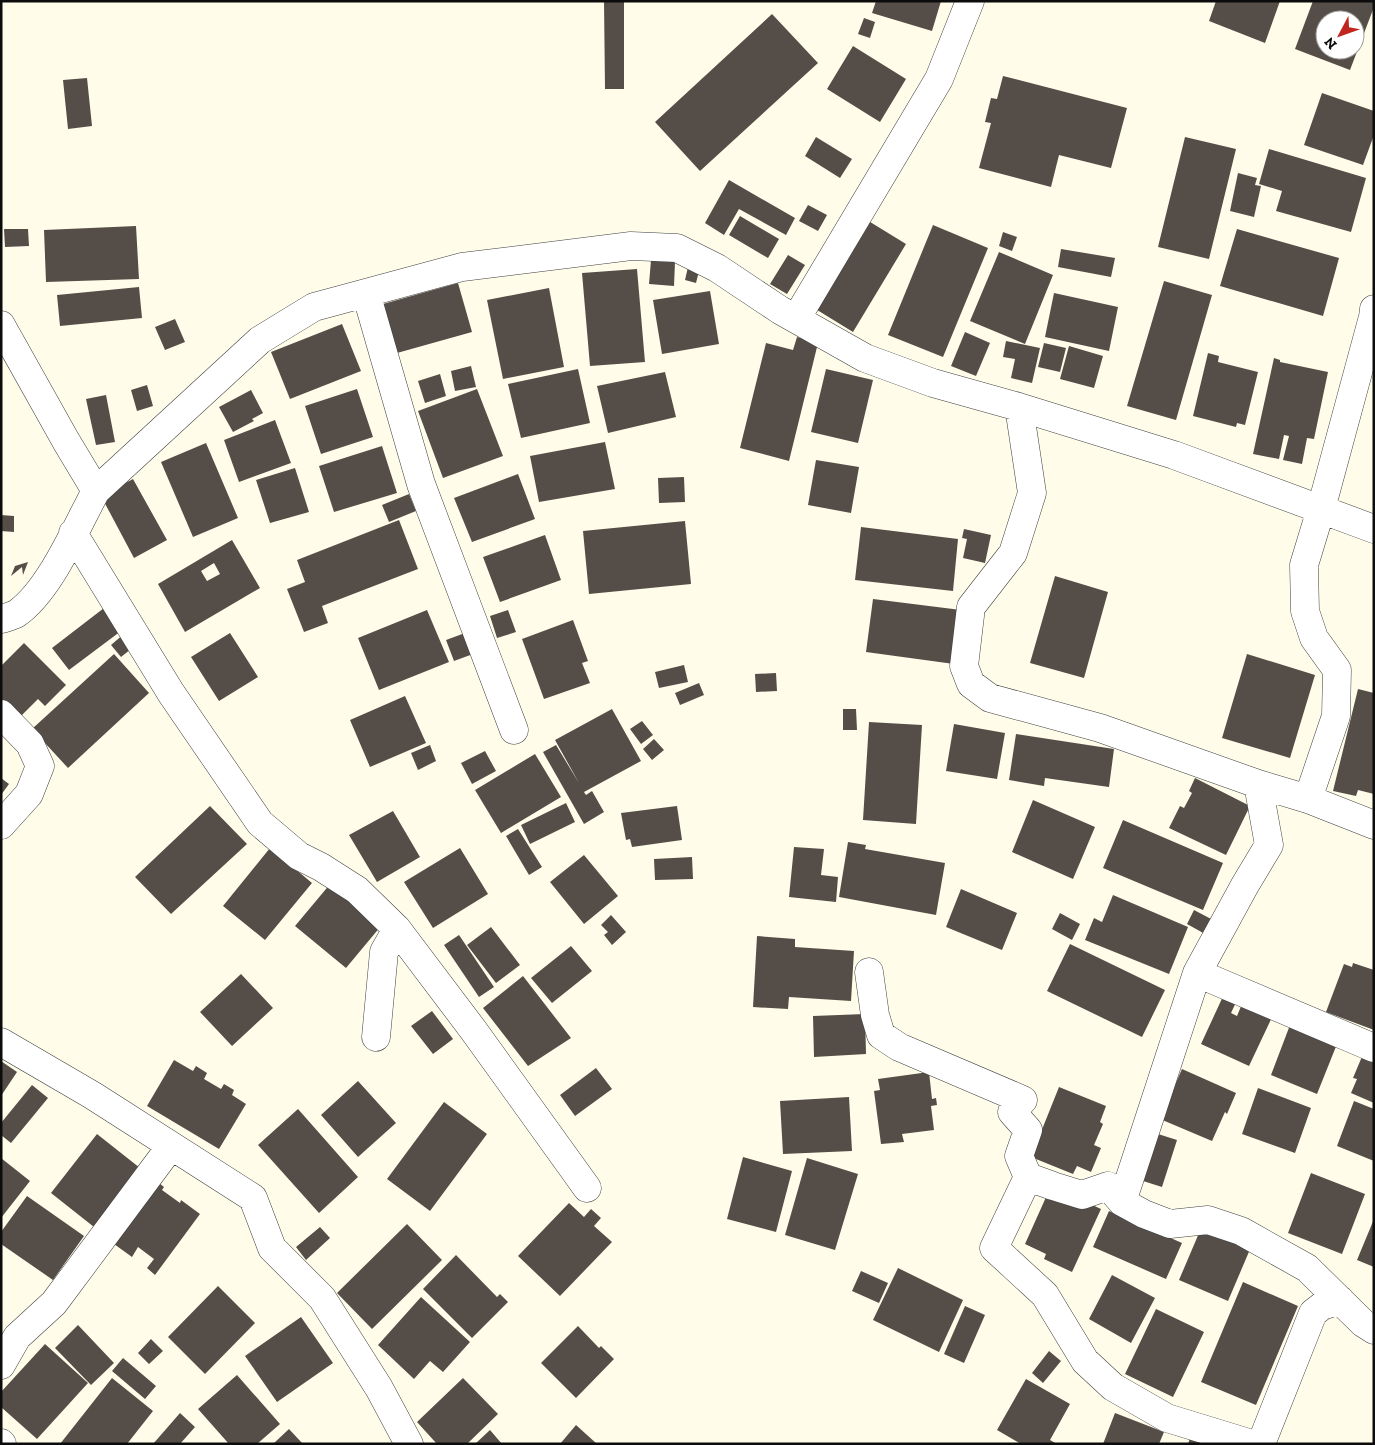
<svg xmlns="http://www.w3.org/2000/svg" width="1375" height="1445" viewBox="0 0 1375 1445" font-family="'Zilla Slab',serif">
  <style>
    .building { fill: #554e48; fill-rule: evenodd }
    .lines { fill: none; stroke-linecap: round; stroke-linejoin: round }
    .street-casing { stroke: #3f3f3f; stroke-width: 29 }
    .street { stroke: #fff; stroke-width: 28 }
  </style>
  <rect width="100%" height="100%" fill="#fffdea"/>
  <path class="building" d="M604,1H624V89H605Z
    M876,1H941L932,31L872,13Z
    M1216,1H1280L1265,43L1209,21Z
    M1313,1H1374V7L1350,70L1295,49ZM1325,20H1355V50H1325Z
    M772,14L818,63L700,171L655,122Z
    M864,18L875,22L870,38L858,34Z
    M853,46L906,79L880,122L827,89Z
    M1003,76L1127,108L1111,168L1059,155L1051,187L979,168L991,123L985,122L991,98L997,99Z
    M87,78L92,126L68,129L63,80Z
    M1322,93L1374,111V135L1363,165L1304,145Z
    M816,137L852,159L840,178L805,156Z
    M1185,137L1236,149L1209,259L1158,247Z
    M1269,149L1366,178L1351,232L1276,211L1282,191L1259,184Z
    M1238,173L1257,178L1255,185L1261,186L1254,217L1230,211Z
    M729,180L795,218L786,235L739,209L724,235L705,223Z
    M808,205L827,215L818,231L799,221Z
    M740,216L779,239L768,258L729,235Z
    M862,217L906,244L853,332L809,305Z
    M933,225L988,248L943,357L888,335Z
    M136,226L139,279L46,282L44,230Z
    M4,229H28L29,246L5,247Z
    M1237,229L1339,258L1323,316L1220,286Z
    M1003,232L1017,237L1012,251L999,246Z
    M1061,249L1115,258L1111,277L1058,267Z
    M999,252L1053,275L1025,344L970,321Z
    M788,255L805,265L787,294L770,284Z
    M651,260L675,262L674,286L649,284Z
    M688,267L699,271L696,283L685,280Z
    M637,269L645,362L590,366L582,273Z
    M1164,281L1212,295L1176,420L1127,406Z
    M458,283L472,332L397,353L383,304Z
    M139,287L142,318L60,326L57,295Z
    M549,288L564,367L503,379L487,300Z
    M710,291L719,344L662,354L653,300Z
    M1054,293L1118,307L1109,351L1045,337Z
    M175,319L185,342L165,350L155,327Z
    M342,324L361,371L290,399L271,352Z
    M965,332L990,343L976,376L951,366Z
    M797,337L818,343L789,461L740,448L766,343L793,350Z
    M1006,341L1040,348L1032,383L1011,378L1015,359L1003,357Z
    M1044,343L1066,348L1060,372L1038,367Z
    M1069,346L1103,356L1094,388L1060,379Z
    M1208,353L1219,356L1218,362L1258,372L1245,425L1237,423L1236,427L1193,416Z
    M1274,358L1280,360V362L1328,372L1314,439L1307,438L1302,464L1283,460L1289,436L1284,435L1279,459L1253,454Z
    M471,366L476,387L455,391L451,371Z
    M578,369L590,423L521,438L508,384Z
    M826,369L873,380L858,443L811,432Z
    M665,372L676,417L608,433L597,386Z
    M440,374L446,396L425,403L418,381Z
    M147,385L153,406L137,411L131,390Z
    M357,389L373,437L321,454L305,406Z
    M477,389L503,456L443,478L418,411Z
    M251,390L263,413L252,419L254,421L233,432L219,407Z
    M106,395L115,442L96,445L86,399Z
    M275,420L291,463L239,482L224,440Z
    M605,442L615,489L539,502L530,456Z
    M206,443L238,518L193,537L161,462Z
    M382,446L397,493L334,512L319,466Z
    M816,460L859,467L851,513L808,505Z
    M295,468L309,512L270,523L256,480Z
    M518,474L535,519L472,542L454,498Z
    M684,477L685,502L659,503L658,478Z
    M133,479L167,540L134,558L101,496Z
    M409,494L416,511L389,522L382,505Z
    M1,515L14,516V532L1,531Z
    M399,520L418,569L322,606L328,623L304,632L287,589L305,582L297,560Z
    M685,521L691,584L589,594L583,531Z
    M861,527L958,539L953,591L855,580Z
    M964,529L991,535L985,563L963,558L967,539L962,538Z
    M545,535L561,580L500,602L483,557Z
    M232,540L260,588L185,632L158,584ZM214,563L220,574L207,581L201,571Z
    M28,562L23,575L22,567L11,576L15,566Z
    M1055,576L1108,592L1084,678L1030,663Z
    M873,599L961,610L954,664L866,652Z
    M104,608L121,631L69,670L52,648Z
    M427,610L449,662L379,690L358,638Z
    M508,610L516,632L497,638L490,616Z
    M573,620L588,661L582,663L590,683L544,699L522,639Z
    M125,633L136,645L121,657L111,645Z
    M230,633L258,677L219,701L191,657Z
    M465,633L473,654L454,661L446,640Z
    M24,643L66,685L45,706L38,699L18,719L1,703V666Z
    M114,654L149,693L68,768L32,729Z
    M1247,654L1315,675L1290,758L1222,738Z
    M684,665L688,682L659,688L655,672Z
    M776,673L777,691L756,692L755,674Z
    M699,683L704,695L680,705L675,693Z
    M1358,689L1374,693V794L1358,790L1356,796L1333,791Z
    M405,696L426,743L370,767L350,720Z
    M612,709L641,761L584,792L586,795L592,791L604,812L584,824L543,752L556,745L579,783L555,740Z
    M843,709H856L857,730H843Z
    M642,721L653,735L641,744L630,729Z
    M869,722L922,725L916,824L863,820Z
    M954,724L1005,733L997,779L946,771Z
    M1016,734L1114,749L1109,787L1045,778L1044,786L1009,780Z
    M654,739L664,750L652,760L643,749Z
    M430,745L436,761L418,770L411,753Z
    M485,751L496,771L472,784L461,763Z
    M535,754L561,797L501,833L475,790Z
    M1,778L9,784L1,795Z
    M1195,778L1250,806L1226,855L1169,828L1180,806L1184,808L1192,793L1189,791Z
    M1033,800L1095,827L1073,879L1012,852Z
    M566,803L575,822L530,844L521,825Z
    M210,806L247,844L171,914L135,877Z
    M677,806L682,840L632,847L630,839L626,840L621,813Z
    M393,811L420,857L377,882L349,835Z
    M1123,820L1223,863L1203,910L1103,868Z
    M518,829L542,867L529,875L506,836Z
    M848,842L866,845L865,849L945,863L936,915L839,897Z
    M794,847L824,849L821,875L838,877L836,902L789,897Z
    M270,848L312,883L265,940L223,906Z
    M460,848L488,894L433,928L404,882Z
    M584,855L618,896L584,924L550,882Z
    M692,857L693,879L655,880L654,859Z
    M331,883L381,926L346,968L295,926Z
    M961,889L1017,913L1002,950L946,927Z
    M1113,895L1188,927L1169,974L1085,940L1094,918L1102,922Z
    M1194,910L1213,920L1205,934L1187,924Z
    M1060,913L1080,924L1072,940L1052,929Z
    M611,915L626,932L612,945L604,935L608,932L601,925Z
    M491,927L520,965L496,983L467,945Z
    M459,935L494,987L479,997L444,945Z
    M757,936L795,939V947L854,951L851,1001L789,997L788,1009L753,1007Z
    M1070,944L1165,990L1142,1037L1047,991Z
    M571,946L592,971L552,1003L531,978Z
    M1353,963L1374,970V1030L1326,1012L1344,964L1352,967Z
    M241,974L273,1008L232,1046L200,1012Z
    M523,976L571,1038L528,1066L483,1008Z
    M1225,992L1238,998L1231,1013L1237,1016L1244,999L1274,1013L1249,1066L1201,1044Z
    M432,1011L453,1039L433,1054L411,1026Z
    M865,1014L866,1054L814,1057L813,1016Z
    M1290,1025L1337,1044L1317,1094L1271,1075Z
    M1366,1047L1374,1051V1103L1351,1093L1357,1079L1353,1078Z
    M174,1060L193,1071L196,1066L207,1073L204,1079L221,1089L224,1084L234,1090L232,1095L246,1104L219,1149L147,1106Z
    M1,1061L17,1072L1,1096Z
    M596,1068L612,1089L575,1116L560,1095Z
    M1182,1069L1236,1093L1227,1114L1225,1112L1212,1141L1160,1119Z
    M929,1072L932,1099L936,1098L937,1105L931,1106L934,1130L902,1134L904,1142L881,1144L874,1091L880,1090L878,1079Z
    M358,1081L396,1123L358,1157L321,1115Z
    M32,1085L48,1098L11,1143L1,1135V1123Z
    M1059,1087L1106,1106L1100,1122L1103,1124L1094,1145L1101,1148L1091,1172L1077,1166L1073,1174L1031,1157Z
    M1258,1088L1311,1108L1295,1153L1242,1134Z
    M849,1097L852,1151L783,1154L780,1101Z
    M1354,1101L1374,1109V1161L1337,1146Z
    M444,1102L487,1134L430,1211L387,1179Z
    M298,1109L358,1177L319,1213L258,1145Z
    M97,1134L140,1168L94,1227L51,1193Z
    M1158,1134L1177,1140L1162,1187L1143,1181Z
    M743,1157L792,1171L776,1232L727,1219Z
    M1,1158L30,1181L1,1218Z
    M807,1158L858,1174L835,1250L785,1235Z
    M1311,1173L1365,1194L1342,1254L1288,1233Z
    M159,1183L164,1187L162,1190L180,1203L181,1200L200,1214L155,1275L147,1268L154,1259L138,1247L132,1257L114,1244Z
    M1051,1186L1101,1209L1072,1272L1044,1259L1046,1254L1025,1244Z
    M27,1196L84,1236L53,1280L1,1244V1232Z
    M569,1203L584,1217L591,1209L601,1218L594,1226L612,1242L560,1296L518,1256Z
    M1109,1211L1182,1243L1166,1279L1093,1247Z
    M1374,1219V1267L1357,1260Z
    M407,1224L442,1260L372,1329L337,1293Z
    M1202,1226L1251,1247L1228,1301L1179,1280Z
    M320,1227L330,1238L306,1260L296,1247Z
    M456,1255L497,1297L500,1294L508,1302L472,1338L423,1289Z
    M898,1268L963,1300L939,1352L873,1320Z
    M861,1271L888,1283L879,1303L852,1291Z
    M1112,1275L1155,1298L1131,1343L1089,1319Z
    M1243,1282L1298,1306L1256,1405L1201,1382Z
    M218,1286L255,1323L205,1374L168,1337Z
    M421,1297L470,1342L443,1372L430,1361L414,1379L378,1345Z
    M965,1306L985,1315L964,1363L944,1354Z
    M1156,1309L1204,1332L1173,1397L1125,1374Z
    M301,1317L333,1363L277,1402L245,1356Z
    M78,1325L114,1363L91,1385L55,1348Z
    M578,1326L599,1348L601,1346L614,1359L576,1398L541,1363Z
    M151,1339L163,1351L149,1364L138,1353Z
    M45,1344L88,1383L37,1439L1,1407V1392Z
    M1049,1351L1061,1361L1043,1383L1032,1373Z
    M123,1358L156,1386L145,1399L112,1371Z
    M237,1375L280,1424L257,1444H229L198,1409Z
    M112,1378L153,1411L127,1444H60Z
    M463,1378L498,1414L467,1444H437L417,1422Z
    M1026,1379L1070,1404L1050,1440L1057,1444H1021L997,1430Z
    M180,1413L195,1427L180,1444H153Z
    M1115,1413L1164,1432L1159,1444H1103Z
    M576,1425L597,1444H560Z
    M289,1429L303,1444H273Z
    M490,1430L502,1444H475Z
    M1190,1438L1205,1444H1188Z"/>
  <g class="lines">
    <g class="street-casing">
      <path id="street" d="M366,293L421,484L514,730
        M796,319L939,79L970,1
        M1,325L66,441L96,491C76,527 50,591 16,614C11,616 6,618 1,619
        M1019,407L1032,493L1013,553L971,607L964,666L971,684L990,698L1100,728L1258,784L1308,799L1374,825
        M96,491L260,340L314,307L462,267L631,246L677,248L717,268L780,310L865,358L933,383L1019,407L1174,455L1374,529
        M73,533L171,693L260,823L299,856L321,867L357,890L397,929L474,1031L587,1188
        M1,714L30,744L40,766L29,794L1,825
        M1308,799L1336,716L1337,670L1314,638L1305,611L1304,565L1321,509L1373,317L1374,309
        M869,972L875,1015L881,1035L899,1047L1023,1100L1012,1112L1028,1130L1019,1156L1028,1177L1053,1186L1082,1195L1108,1186L1122,1202L1144,1214L1170,1224L1208,1220L1241,1231L1307,1268L1363,1323L1374,1330
        M1197,973L1374,1048
        M376,1037L384,952L397,929
        M1,1042L92,1095L253,1198L272,1248L322,1298L379,1388L409,1444
        M1028,1177L994,1248L1045,1295L1085,1361L1113,1387L1167,1418L1252,1444
        M1122,1202L1197,973L1245,885L1269,845L1258,784
        M1,1365L17,1337L54,1303L171,1146
        M1,1443L2,1444
        M1261,1444L1313,1313L1322,1306L1340,1300"/>
    </g>
    <use href="#street" class="street"/>
  </g>
  <rect width="1375" height="1445" fill="none" stroke="#0c0c0c" stroke-width="5"/>
  <g transform="translate(1340 35) rotate(229)"><circle r="24" fill="#ffffff" stroke="#9e9e9e"/>
  <path d="M0-4L9 19L0 12L-9 19Z" fill="#c0261f"/>
  <text y="-8" font-size="14" font-weight="bold" text-anchor="middle" fill="#0c0c0c">N</text>
  </g>
</svg>
